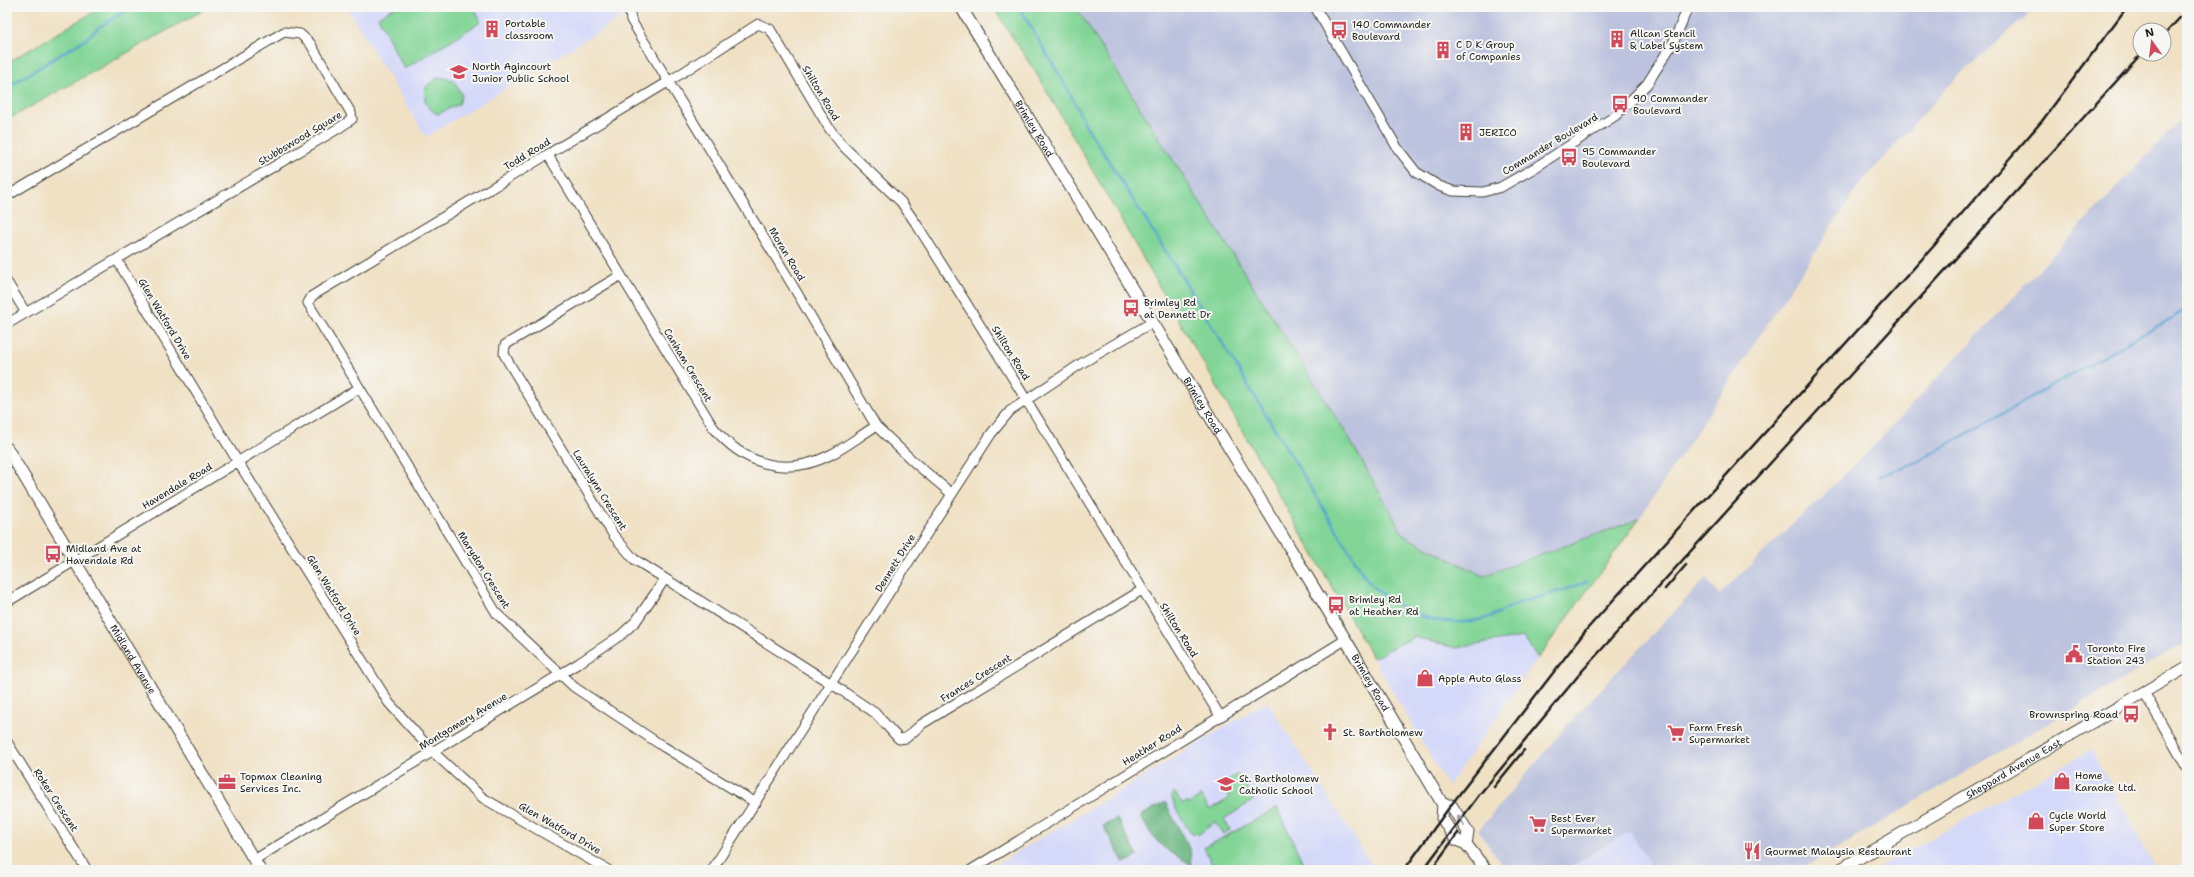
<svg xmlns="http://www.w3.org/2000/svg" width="2194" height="877" viewBox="0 0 2194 877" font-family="'Shantell Sans',sans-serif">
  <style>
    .built { fill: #d4d8f9 }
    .industrial { fill: #bdc3de }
    .green { fill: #82d597; stroke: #4f785a }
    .forest { fill: #69b680; stroke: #42694e }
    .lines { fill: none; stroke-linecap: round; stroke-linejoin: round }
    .stream { stroke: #56a5cf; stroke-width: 2.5 }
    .minor-casing { stroke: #3c3a35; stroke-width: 11 }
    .major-casing { stroke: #3c3a35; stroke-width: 13 }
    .minor { stroke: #fff; stroke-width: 9 }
    .major { stroke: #fff; stroke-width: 11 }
    .rail { stroke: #1c1c1c; stroke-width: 2.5 }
    .oneway { stroke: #999 }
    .labels { text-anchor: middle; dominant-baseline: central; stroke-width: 4; stroke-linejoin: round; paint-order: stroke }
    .poi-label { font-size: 10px; fill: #1c1c1c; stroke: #f6f6f2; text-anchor: start }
    .street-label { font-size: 10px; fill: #1c1c1c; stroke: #f6f6f2 }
  </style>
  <rect width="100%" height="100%" fill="#f6f6f2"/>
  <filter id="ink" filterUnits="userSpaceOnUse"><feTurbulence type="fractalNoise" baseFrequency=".025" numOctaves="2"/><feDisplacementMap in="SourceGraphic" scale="8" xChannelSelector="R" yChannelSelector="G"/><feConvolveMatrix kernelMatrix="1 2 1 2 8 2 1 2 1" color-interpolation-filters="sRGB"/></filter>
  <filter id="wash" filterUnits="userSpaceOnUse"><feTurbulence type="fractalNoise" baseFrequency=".012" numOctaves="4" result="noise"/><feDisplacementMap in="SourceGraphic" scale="16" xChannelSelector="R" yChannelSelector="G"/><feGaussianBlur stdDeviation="0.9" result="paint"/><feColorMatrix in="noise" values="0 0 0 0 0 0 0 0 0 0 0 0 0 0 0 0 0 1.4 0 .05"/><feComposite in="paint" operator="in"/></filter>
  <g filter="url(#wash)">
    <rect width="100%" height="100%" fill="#f0e1c4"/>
    <path class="built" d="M346,7H639L426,137Z
      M1414,637L1456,648L1524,637L1538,658L1448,786L1373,658Z
      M1267,701L1375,870H987L1120,791Z
      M2091,750L2155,867L2150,870H1874Z
      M1630,831L1653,870H1566Z
      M1457,860L1464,870H1450Z"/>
    <path class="industrial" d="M1076,7H2037L1957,77L1860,184L1639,519L1483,576L1404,536L1346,433Z
      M2187,113V641L1800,870H1653L1630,831L1566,870H1506L1478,831L1567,725L1706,578L1719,595L1859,461Z"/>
    <path class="green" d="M102,7H209L7,120V63Z
      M395,7H474L481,22L404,69L378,17Z
      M993,7H1076L1346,433L1404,536L1483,576L1639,519L1538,658L1523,637L1456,648L1414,637L1373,658L1041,81Z
      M441,77L453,80L462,95L459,104L438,114C426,109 423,99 425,88L435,79Z
      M1237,774L1240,776L1254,800L1224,819L1230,830L1223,834L1215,822L1198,835L1196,833L1192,835L1176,809L1171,795L1174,792L1183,804L1187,802L1189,804L1201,796L1210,810L1230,798L1222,784Z
      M1277,808L1303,863L1291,870H1215L1204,848Z"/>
    <path class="forest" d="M1165,802L1190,850L1192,865C1163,848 1157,846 1140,816Z
      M1117,819L1138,856L1124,863L1103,826Z"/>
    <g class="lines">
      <path class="stream" d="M1019,7L1070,93L1085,124L1177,269L1369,583C1402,613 1441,631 1486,618C1499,614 1510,606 1522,602C1544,595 1566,590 1587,582
        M7,87L86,39L98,28L131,7
        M1879,476L1917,462L2187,309"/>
    </g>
  </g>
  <g filter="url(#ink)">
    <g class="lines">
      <g class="minor-casing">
        <path id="minor" d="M629,7L631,20L781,266L876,426L915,463L952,494
          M1315,7L1398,149L1416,172L1439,186L1453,191L1483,192L1501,187L1536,167L1615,116L1647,84L1674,41L1688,7
          M548,155L713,427C743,464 785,478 830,455C846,447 861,435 876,426
          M7,196L284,32L300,34L310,43L351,113L352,119L339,128L7,324
          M117,260L238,462L389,703L433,752L483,798L608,870
          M621,275L505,345L504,354L509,363L614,536L634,559L841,690L875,713L899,739L906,738L922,724L948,708L1142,590
          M7,282L26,313
          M7,602L359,388
          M2144,692L2187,768
          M7,742L87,870
          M756,803L664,747L574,687L497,614L308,303L312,296L668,82L758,24L770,29L829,128L842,145L901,202L917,225C1020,387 1119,552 1220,716
          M254,860L579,663L621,635L636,621L665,579
          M712,870L952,494L991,434L1010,411L1082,363L1151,323
          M971,870L1345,640"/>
      </g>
      <g class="major-casing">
        <g id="major">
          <path id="s1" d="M961,7L1350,647L1443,805L1442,818L1456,840L1466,844L1486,870"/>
          <path id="s2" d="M7,448L260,870"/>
          <path d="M1443,805H1451L1468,832L1466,844"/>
          <path id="s3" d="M1839,870L2187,667"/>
        </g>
      </g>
      <use href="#minor" class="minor"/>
      <use href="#major" class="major"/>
      <path class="rail" d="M2164,35L2187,10
        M1665,589L1686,565
        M1494,787L1524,750
        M1404,870L1451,805L1587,629L1932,248L2009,159L2042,121L2127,7
        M1423,870L1479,795L1583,670L2141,54
        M1431,870L1458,833"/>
    </g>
    <defs><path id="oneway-shaft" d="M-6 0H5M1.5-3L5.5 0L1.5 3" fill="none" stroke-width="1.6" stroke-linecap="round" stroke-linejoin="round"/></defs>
    <use class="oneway" href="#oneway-shaft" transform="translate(1461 820) rotate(-122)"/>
  </g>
  <defs>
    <g id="building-bare" transform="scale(1.38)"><path d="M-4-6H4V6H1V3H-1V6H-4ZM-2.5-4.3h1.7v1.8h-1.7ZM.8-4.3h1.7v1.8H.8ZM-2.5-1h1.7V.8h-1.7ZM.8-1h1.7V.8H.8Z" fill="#d1495b" stroke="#f6f6f2" stroke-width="2.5" paint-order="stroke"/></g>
    <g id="bus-bare" transform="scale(1.38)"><path d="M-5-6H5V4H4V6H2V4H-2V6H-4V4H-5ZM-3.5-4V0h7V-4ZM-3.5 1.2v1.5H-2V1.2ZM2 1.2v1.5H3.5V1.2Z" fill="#d1495b" stroke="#f6f6f2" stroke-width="2.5" paint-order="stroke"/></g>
    <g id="school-bare" transform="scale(1.38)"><path d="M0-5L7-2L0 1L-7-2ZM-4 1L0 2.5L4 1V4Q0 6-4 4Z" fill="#d1495b" stroke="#f6f6f2" stroke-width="2.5" paint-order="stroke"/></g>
    <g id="civic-bare" transform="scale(1.38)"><path d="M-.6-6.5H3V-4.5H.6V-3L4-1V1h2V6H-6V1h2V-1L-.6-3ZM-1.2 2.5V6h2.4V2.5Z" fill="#d1495b" stroke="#f6f6f2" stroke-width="2.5" paint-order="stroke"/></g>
    <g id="shop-bare" transform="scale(1.38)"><path d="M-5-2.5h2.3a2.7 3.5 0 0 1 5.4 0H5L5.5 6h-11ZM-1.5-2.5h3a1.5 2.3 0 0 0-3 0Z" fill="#d1495b" stroke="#f6f6f2" stroke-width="2.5" paint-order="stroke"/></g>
    <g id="church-bare" transform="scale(1.38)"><path d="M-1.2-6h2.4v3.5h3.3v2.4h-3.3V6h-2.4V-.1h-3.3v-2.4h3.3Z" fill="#d1495b" stroke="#f6f6f2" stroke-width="2.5" paint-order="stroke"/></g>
    <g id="supermarket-bare" transform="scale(1.38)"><path d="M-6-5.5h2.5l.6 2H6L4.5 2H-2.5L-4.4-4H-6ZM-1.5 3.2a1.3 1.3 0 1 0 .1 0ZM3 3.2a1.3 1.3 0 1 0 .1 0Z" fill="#d1495b" stroke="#f6f6f2" stroke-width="2.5" paint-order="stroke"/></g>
    <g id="office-bare" transform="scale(1.38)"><path d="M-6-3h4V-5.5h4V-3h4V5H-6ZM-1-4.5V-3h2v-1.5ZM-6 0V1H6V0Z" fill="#d1495b" stroke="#f6f6f2" stroke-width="2.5" paint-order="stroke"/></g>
    <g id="restaurant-bare" transform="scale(1.38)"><path d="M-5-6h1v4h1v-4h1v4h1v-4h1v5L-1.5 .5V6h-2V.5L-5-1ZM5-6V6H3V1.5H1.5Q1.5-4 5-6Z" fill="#d1495b" stroke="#f6f6f2" stroke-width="2.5" paint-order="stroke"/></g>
  </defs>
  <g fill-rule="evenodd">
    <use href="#building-bare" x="492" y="29"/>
    <use href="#bus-bare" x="1339" y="30"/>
    <use href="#building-bare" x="1617" y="39"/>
    <use href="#building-bare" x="1443" y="50"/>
    <use href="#school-bare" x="459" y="72"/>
    <use href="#bus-bare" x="1620" y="104"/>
    <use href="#building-bare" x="1466" y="132"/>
    <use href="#bus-bare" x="1569" y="157"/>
    <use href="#bus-bare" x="1131" y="308"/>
    <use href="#bus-bare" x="53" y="554"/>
    <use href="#bus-bare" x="1336" y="605"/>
    <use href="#civic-bare" x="2074" y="654"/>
    <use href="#shop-bare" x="1425" y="678"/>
    <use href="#bus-bare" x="2131" y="714"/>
    <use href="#church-bare" x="1330" y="732"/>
    <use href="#supermarket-bare" x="1676" y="733"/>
    <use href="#shop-bare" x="2062" y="781"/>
    <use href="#office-bare" x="227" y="782"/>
    <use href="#school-bare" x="1226" y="784"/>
    <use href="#shop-bare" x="2036" y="821"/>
    <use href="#supermarket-bare" x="1538" y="824"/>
    <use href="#restaurant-bare" x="1752" y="851"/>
  </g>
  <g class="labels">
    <g class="poi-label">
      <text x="505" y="23">Portable<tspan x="505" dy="12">classroom</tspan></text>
      <text x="1352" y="24">140 Commander<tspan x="1352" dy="12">Boulevard</tspan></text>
      <text x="1630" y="33">Allcan Stencil<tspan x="1630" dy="12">&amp; Label System</tspan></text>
      <text x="1456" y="44">C D K Group<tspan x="1456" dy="12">of Companies</tspan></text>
      <text x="472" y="66">North Agincourt<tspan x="472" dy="12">Junior Public School</tspan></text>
      <text x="1633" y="98">90 Commander<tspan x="1633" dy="12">Boulevard</tspan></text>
      <text x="1479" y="132">JERICO</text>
      <text x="1582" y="151">95 Commander<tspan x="1582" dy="12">Boulevard</tspan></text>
      <text x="1144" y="302">Brimley Rd<tspan x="1144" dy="12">at Dennett Dr</tspan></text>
      <text x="66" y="548">Midland Ave at<tspan x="66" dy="12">Havendale Rd</tspan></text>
      <text x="1349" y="599">Brimley Rd<tspan x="1349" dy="12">at Heather Rd</tspan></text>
      <text x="2087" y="648">Toronto Fire<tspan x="2087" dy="12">Station 243</tspan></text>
      <text x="1438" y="678">Apple Auto Glass</text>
      <text x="2118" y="714" text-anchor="end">Brownspring Road</text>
      <text x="1689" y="727">Farm Fresh<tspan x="1689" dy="12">Supermarket</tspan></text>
      <text x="1343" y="732">St. Bartholomew</text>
      <text x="2075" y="775">Home<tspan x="2075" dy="12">Karaoke Ltd.</tspan></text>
      <text x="240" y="776">Topmax Cleaning<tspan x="240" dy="12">Services Inc.</tspan></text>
      <text x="1239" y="778">St. Bartholomew<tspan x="1239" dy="12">Catholic School</tspan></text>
      <text x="2049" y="815">Cycle World<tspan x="2049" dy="12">Super Store</tspan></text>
      <text x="1551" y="818">Best Ever<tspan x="1551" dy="12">Supermarket</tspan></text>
      <text x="1765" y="851">Gourmet Malaysia Restaurant</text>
    </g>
    <g class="street-label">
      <text transform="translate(821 93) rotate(59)">Shilton Road</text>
      <text stroke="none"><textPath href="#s1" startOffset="142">Brimley Road</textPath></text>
      <text transform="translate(300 138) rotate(-31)">Stubbswood Square</text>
      <text transform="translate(1550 144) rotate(-31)">Commander Boulevard</text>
      <text transform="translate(527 154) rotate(-31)">Todd Road</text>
      <text transform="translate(787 254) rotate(59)">Moran Road</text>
      <text transform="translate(165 319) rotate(59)">Glen Watford Drive</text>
      <text transform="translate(1011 353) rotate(58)">Shilton Road</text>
      <text transform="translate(688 365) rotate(59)">Canham Crescent</text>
      <text stroke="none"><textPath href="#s1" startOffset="466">Brimley Road</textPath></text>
      <text transform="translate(177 486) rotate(-31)">Havendale Road</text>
      <text transform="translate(600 490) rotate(58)">Lauralynn Crescent</text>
      <text transform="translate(895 563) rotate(-58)">Dennett Drive</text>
      <text transform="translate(484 570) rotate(58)">Marydon Crescent</text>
      <text transform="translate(334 595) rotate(58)">Glen Watford Drive</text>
      <text transform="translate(1179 630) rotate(58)">Shilton Road</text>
      <text stroke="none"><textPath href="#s2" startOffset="246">Midland Avenue</textPath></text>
      <text transform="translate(976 678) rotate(-32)">Frances Crescent</text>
      <text stroke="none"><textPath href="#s1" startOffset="790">Brimley Road</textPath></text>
      <text transform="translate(463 721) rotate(-31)">Montgomery Avenue</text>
      <text transform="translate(1152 745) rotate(-32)">Heather Road</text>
      <text stroke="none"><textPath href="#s3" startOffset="202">Sheppard Avenue East</textPath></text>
      <text transform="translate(56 800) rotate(57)">Roker Crescent</text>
      <text transform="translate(560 828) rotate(30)">Glen Watford Drive</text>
    </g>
  </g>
  <rect width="2194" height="877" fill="none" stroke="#f6f6f2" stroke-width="24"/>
  <g transform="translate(2152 42) rotate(346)"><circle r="19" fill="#f6f6f2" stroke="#9f9f9c"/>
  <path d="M0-3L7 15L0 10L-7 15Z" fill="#d1495b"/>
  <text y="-6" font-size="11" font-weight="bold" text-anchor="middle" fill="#1c1c1c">N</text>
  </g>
</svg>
